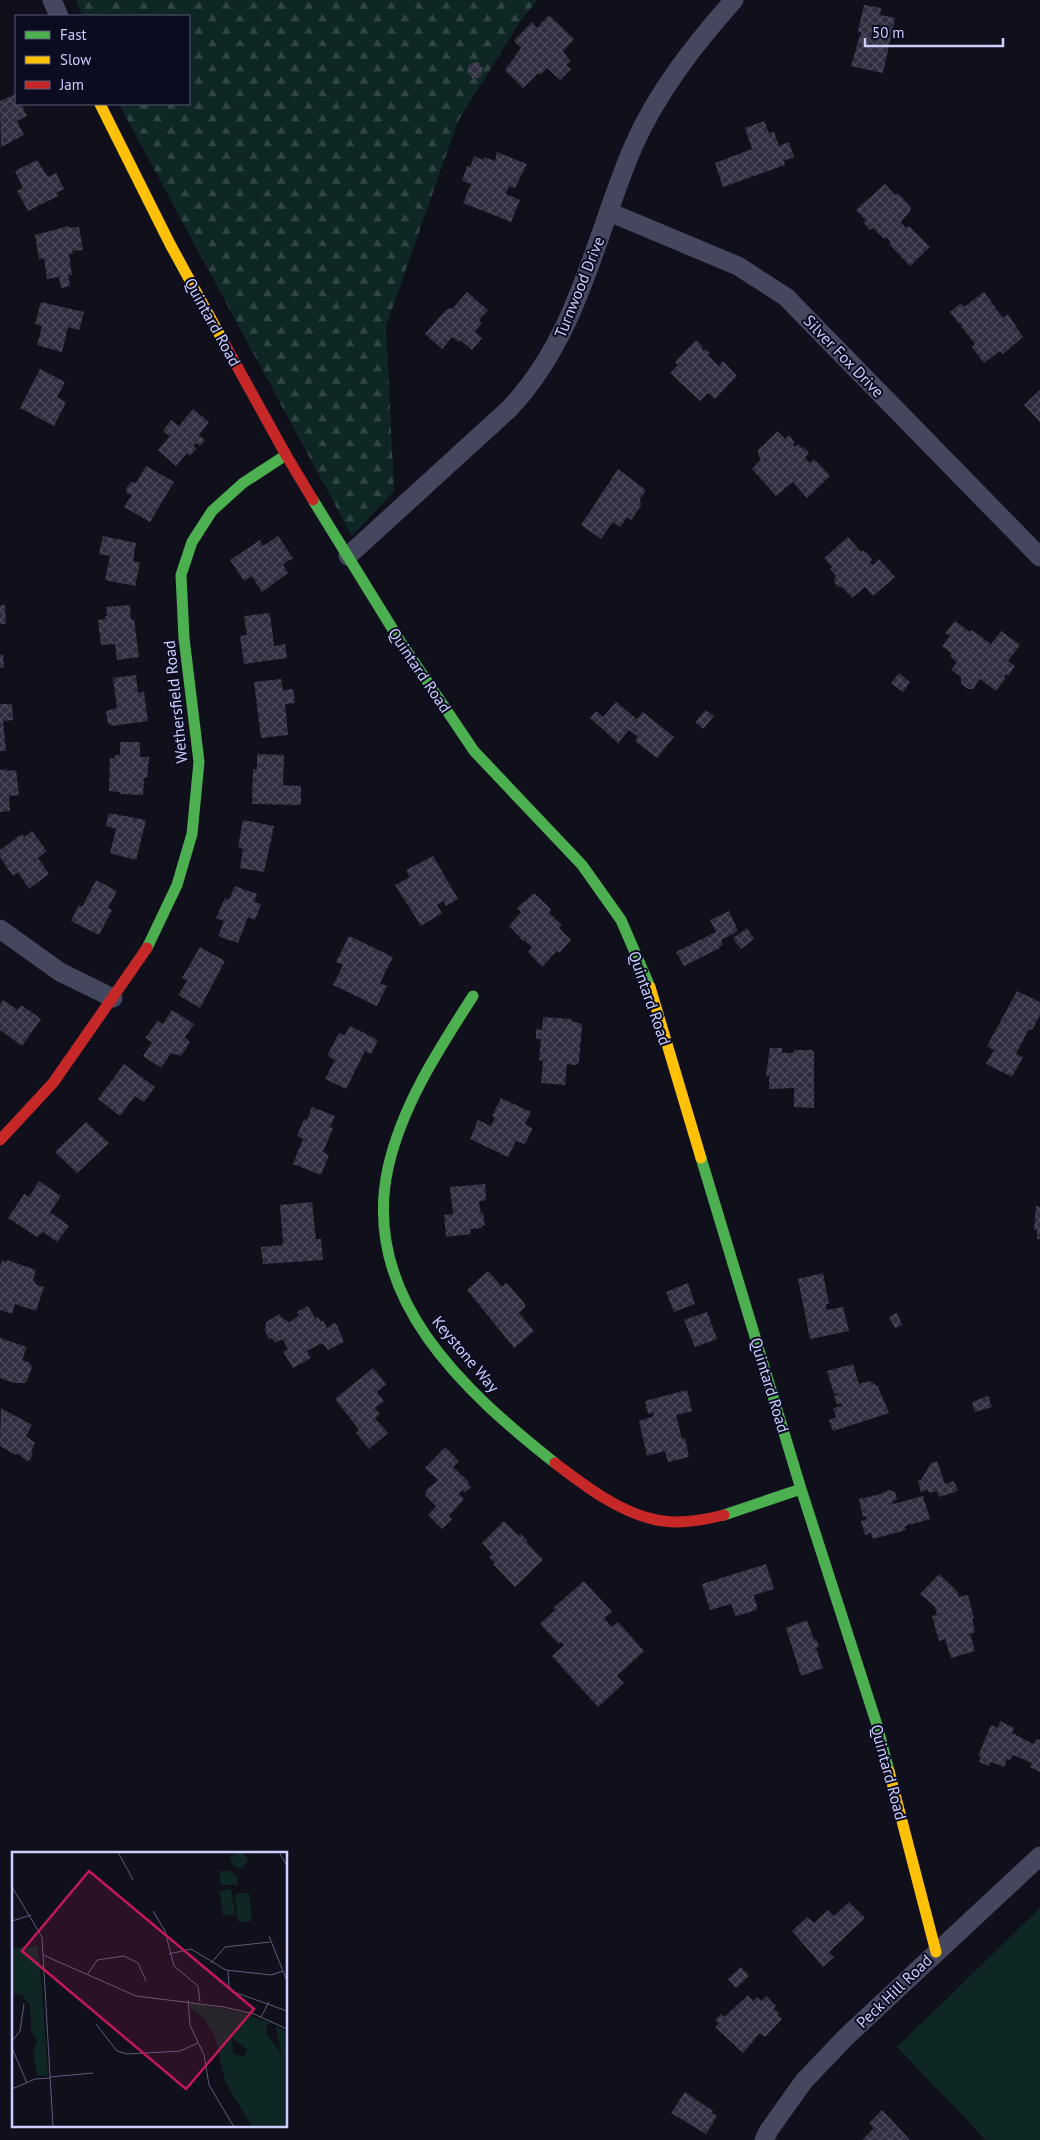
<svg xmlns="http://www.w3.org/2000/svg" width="1040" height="2140" viewBox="0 0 1040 2140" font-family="'PT Sans',sans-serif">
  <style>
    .green { fill: #0e2724 }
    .forest { fill: url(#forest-firs) }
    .building { fill: url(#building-cross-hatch) }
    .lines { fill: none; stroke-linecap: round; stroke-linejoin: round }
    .street { stroke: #44475d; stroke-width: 19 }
    .fast { stroke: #4caf50; stroke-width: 11 }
    .slow { stroke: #ffc107; stroke-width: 11 }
    .jam { stroke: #c62828; stroke-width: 11 }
    .labels { text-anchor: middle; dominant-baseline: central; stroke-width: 4; stroke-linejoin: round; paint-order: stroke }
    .street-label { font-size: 16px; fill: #cbceff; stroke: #0c0c20 }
    .inset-road { fill: none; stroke: #5b5c77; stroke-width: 1 }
    .view { fill: #c2185b; fill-opacity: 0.15; stroke: #c2185b; stroke-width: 2.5 }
    .inset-edge { fill: none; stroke: #cbceff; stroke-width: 2.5 }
  </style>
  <defs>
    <pattern id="forest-firs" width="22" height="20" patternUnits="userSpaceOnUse" patternTransform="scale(1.25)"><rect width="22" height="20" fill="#0e2724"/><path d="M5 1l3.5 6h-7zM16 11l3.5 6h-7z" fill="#304545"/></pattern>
    <pattern id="building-cross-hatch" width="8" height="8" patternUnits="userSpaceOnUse" patternTransform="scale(1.25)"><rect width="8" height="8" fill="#2e2e3e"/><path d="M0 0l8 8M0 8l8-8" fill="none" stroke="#4b4b5b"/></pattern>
  </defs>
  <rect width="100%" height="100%" fill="#10101c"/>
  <path class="green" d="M1040,1908V2140H986L897,2047Z"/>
  <path class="forest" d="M76,0H537L519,23L458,121L386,326L394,491L352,536L119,104H189V16H82Z"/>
  <path class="building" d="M864,5L881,8L880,15L895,18L883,73L851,66L861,32L858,31Z
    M549,15L574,39L563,51L570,61L566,65L571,69L560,80L547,68L540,75L538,73L523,88L505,70L521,48L514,41L532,22L537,28Z
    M478,62L483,68L481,77L473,79L467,72L469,64Z
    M16,94V104H21L27,116L17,121L24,135L1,147L0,101Z
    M764,121L769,133L774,132L779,146L789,142L794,157L784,161L785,165L723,187L715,163L752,149L745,128Z
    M497,152L527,164L515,188L509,186L506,194L520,200L511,222L463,203L471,184L462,181L467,166L470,167L474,156L483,160L484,157L495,161Z
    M37,160L48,177L56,173L64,189L56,193L58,196L28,211L17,191L23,188L15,171Z
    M885,184L895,195L898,193L911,207L910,211L901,222L906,228L909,226L930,247L910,266L889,244L891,242L886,237L884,239L873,228L870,230L864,223L866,220L856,210Z
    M69,226V228L79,227L83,250L72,251L73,254H69L72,275H68L70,286L61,288L59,277L47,279L44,258L39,259L35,235Z
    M467,292L488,310L479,320L482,323L475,332L482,338L472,350L460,340L459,342L452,337L442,349L425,334L443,313L448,309L453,308Z
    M984,292L1003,318L1008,314L1023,337L1003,354L1000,351L984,363L972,347L975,344L961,326L962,325L960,323L959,324L950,312L961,303L964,307Z
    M41,302L84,312L79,330L68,327L62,352L37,345L42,326L35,324Z
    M696,340L703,347L701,348L704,350L705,349L710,353L708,355L719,366L723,361L737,376L715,399L708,393L700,401L670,373L678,365L675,362Z
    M40,369L65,382L57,397L66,402L54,426L20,408Z
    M1040,390V422L1024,405Z
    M193,409L209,422L199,435L205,440L200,446L196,443L193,446L197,448L190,456L187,453L176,466L158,450L170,436L163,431L171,420L179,426Z
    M778,431L785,439L789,435L795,442L793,444L795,447L798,444L803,449L804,447L809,453L805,458L810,463L814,459L830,476L807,498L793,482L776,496L752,469L761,459L758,456V450Z
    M146,466L174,482L150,522L124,507L132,495L127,493L126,489L131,482L136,483Z
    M618,469L646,490L640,499L641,506L631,520L627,517L620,527L613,522L601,539L581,525Z
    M103,536L136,543L133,561L140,563L135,586L105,580L110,556L99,554Z
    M278,536L293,558L283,564L288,573L262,592L252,576L244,581L230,560L260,540L263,546Z
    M848,537L861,552L863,550L870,556L872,560L870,562L873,565L879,559L895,577L873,596L865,587L852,598L842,587H838L834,582L836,576L830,569L832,567L824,558Z
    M0,605H5L6,624H0Z
    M130,605L131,620L134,619L139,657L117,660L115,644L101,645L98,620L105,619V616H107L106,607Z
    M270,613L274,646L285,644L287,658L244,664L240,636L247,635L244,616Z
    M955,621L970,632L972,630L991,644L1001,631L1020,645L1008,661L1015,666L1008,676L1006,674L1004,676L1006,678L996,691L980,679L973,689H968L961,684V677L951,670L957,662L950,656L952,654L942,646L950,636L945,633Z
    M3,654L4,667L0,668V655Z
    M899,673L910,682L903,692L891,683Z
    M136,675L138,693L144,692L148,721L111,726V724H108L106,711L117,708L113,678Z
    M281,679L283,690L293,689L295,703L285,704L288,735L261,738L254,682Z
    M616,702L637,719L643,712L674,737L657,758L635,741L638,737L629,730L618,743L590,718L596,711L603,717Z
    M0,704H12L13,720L3,721L6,751H0Z
    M706,710L714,716L703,729L695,722Z
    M120,742H140V757H149L147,778H144L143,795L120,794V792L109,791L110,758H115V755H120Z
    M257,754L284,755L283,785L301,786V805L252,804L253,769H257Z
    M7,769V771L16,770L19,795L9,796L10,811L0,812V770Z
    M109,813L146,820L136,860L110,853L116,829L106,826Z
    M243,820L274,826L264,872L240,868L243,849L238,847Z
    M32,831L47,851L38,858L49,874L29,889L18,872L13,876L0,857V850L22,834L24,837Z
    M433,856L458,899L446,906L443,901L437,905L442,913L421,926L395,885L410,877L406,870Z
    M96,880L117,891L108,908L112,910L99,935L71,921L79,905L82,907Z
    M235,886L257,894L254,902L261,904L255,920L248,917L238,943L218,936L224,921L216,918L225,898L229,900Z
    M533,894H535L551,909L549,913L562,925L559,928L571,940L559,953L557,951L542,967L528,952L532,947L524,940L523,941L509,926L521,912L517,908Z
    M729,911L738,931L721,940L723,945L719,947L720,948L684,966L676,952L716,932L710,920Z
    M747,928L754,939L741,949L733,938Z
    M349,936L393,957L380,983L387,986L377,1006L333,985L343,965L336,962Z
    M200,947L225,961L200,1008L178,995L187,981L182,978Z
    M1017,991L1040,1002V1015L1032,1030L1029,1029L1016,1054L1023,1057L1012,1077L986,1064L994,1050L987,1046Z
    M3,1000L18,1010L21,1005L41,1019L22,1046L0,1030V1005Z
    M172,1010L194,1024L185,1037L190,1042L181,1056L171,1053L161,1068L143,1056L152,1042L145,1038L158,1021L163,1024Z
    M543,1017L571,1019V1021L582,1024L579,1062L576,1065L567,1064L565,1085L541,1083L543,1061L539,1060L541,1039H536V1029L542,1030Z
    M350,1026L378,1040L371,1054L365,1051L346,1089L325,1079L335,1060L329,1057L328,1054L339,1033L345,1035Z
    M770,1048H782V1053H793L794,1050H812L814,1052V1108L794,1107V1088L769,1089V1076H766Z
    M124,1064L155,1087L144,1102L135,1096L120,1116L98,1099Z
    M501,1098L531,1112L525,1124L532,1128V1130L525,1144L516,1141L508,1157L470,1139L478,1120L491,1126L495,1118L492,1116Z
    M312,1107L335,1116L330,1127L333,1128L323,1152L329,1155L321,1175L293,1164L303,1139L297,1136L304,1119L307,1120Z
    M86,1122L109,1143L77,1173L55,1152Z
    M39,1181L61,1196L50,1212L69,1226L57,1242L43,1232L37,1237L8,1218L24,1194L29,1197Z
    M485,1184L486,1200L479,1201L481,1214L483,1213L485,1225L482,1226V1228L470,1229L471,1234L446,1237L444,1215L453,1214L450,1187Z
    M312,1202L316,1239H321L323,1260L263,1264L261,1247L282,1245L283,1242L280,1205Z
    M1036,1206L1040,1207V1239H1037V1230H1034Z
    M2,1260L6,1262L7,1260L36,1270L33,1280L36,1282L35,1284L44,1287L36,1311L15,1304L12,1314L0,1310V1266Z
    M488,1271L502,1287L506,1283L508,1284L525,1304V1307L519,1313L534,1331L514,1348L467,1290Z
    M823,1273L829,1304H826L827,1310L843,1307L849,1331L810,1339L798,1279Z
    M688,1283L695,1304L674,1312L666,1292Z
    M308,1306L315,1318L318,1317L321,1322L323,1320L327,1328L334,1323L337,1325L344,1342L328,1350L322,1343L307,1351L311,1358L293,1368L283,1352L288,1349L282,1339L275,1343L272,1338L269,1339L265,1331L266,1322L280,1314L281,1317L290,1323L289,1322L299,1316L297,1312Z
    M707,1312L717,1339L695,1347L684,1320Z
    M897,1313L902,1325L895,1328L889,1317Z
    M0,1338L27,1347L22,1360L30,1363L32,1367L26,1383H14L0,1378Z
    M853,1364L859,1384L870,1381L878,1387L889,1413L833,1431L829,1420L836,1417L833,1408L842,1406L841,1403L837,1405L834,1396L838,1395V1393L834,1394L827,1371Z
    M373,1368L386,1384L377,1392L384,1401L375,1408L380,1414L375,1418L388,1433L369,1449L356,1433L359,1430L335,1399Z
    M687,1390L692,1411L676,1415L682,1439L685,1438L689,1457L668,1462L665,1451L647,1456L639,1421L654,1416L653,1412L648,1414L645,1401Z
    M988,1396L992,1407L975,1412L972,1402Z
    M1,1408L32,1425L26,1436L35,1443L31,1451L33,1454L30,1460L27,1461L17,1453L16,1455L0,1446Z
    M445,1447L459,1461L453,1467L469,1482L467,1483L471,1487L465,1493L462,1490L459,1494L464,1499L449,1516L452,1519L442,1529L428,1515L436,1506L425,1495L427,1493L425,1491L438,1480L425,1468Z
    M937,1461L945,1484L954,1481L958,1491L939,1497L937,1491L929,1493L928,1490L921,1492L918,1481L921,1480L931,1463Z
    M889,1490L895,1492L897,1500L892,1501L893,1504L923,1496L930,1519L905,1526L906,1530L873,1539L871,1533L865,1535L861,1521L867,1519L866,1516L863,1517L859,1499L881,1494Z
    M504,1521L519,1536L521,1534L528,1541L526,1542L543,1560L515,1587L493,1564L495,1563L489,1557L492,1554L482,1543Z
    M766,1564L774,1589L754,1595L757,1607L756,1610L737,1616L735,1615L731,1604L710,1610L702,1584Z
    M939,1574L957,1591L959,1597L968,1595L974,1619H972L975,1632L970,1634L975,1651L951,1658L945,1639L939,1641L932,1616L937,1615L935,1607L920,1594Z
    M584,1581L612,1612L604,1618L612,1627L618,1622L644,1651L617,1676L624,1683L598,1707L552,1656L564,1645L561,1642L559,1644L540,1624L555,1610L553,1608Z
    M807,1620L814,1640L816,1639L819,1646L816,1648L823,1668L801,1676L786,1628Z
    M1000,1721L1014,1728L1012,1733L1034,1744L1036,1739L1040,1740V1772L1030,1767L1032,1763L1013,1755L1010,1760L1007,1759L1004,1767L991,1762L989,1766L979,1762L981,1758L978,1756L991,1725L998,1728Z
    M849,1902L865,1918L829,1952L834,1957L823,1967L792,1931L807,1917L814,1923L828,1910L834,1916Z
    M741,1967L749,1976L736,1988L728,1979Z
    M748,1995L753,2001L757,1997L761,2001L766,1996L776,2006L774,2009L779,2013L777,2014L782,2019L765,2037L760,2033L743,2053L715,2027L719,2023L715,2020L721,2014L724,2017Z
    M685,2092L713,2111L712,2113L717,2116L706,2134L671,2113Z
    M882,2110L910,2140H862L874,2128L869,2123Z"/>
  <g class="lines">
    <path class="street" d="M52,0L59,16
      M609,212L738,266L786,297L1040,557
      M348,556L509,409C578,337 595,236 633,147C657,92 695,44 734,0
      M0,929L60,972L113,998
      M764,2140L769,2130L804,2081L846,2037L1040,1856"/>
    <path class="fast" d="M313,500L400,641L474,751L582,865L621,920L650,987
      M147,948L177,885L192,834L199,762L184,638L181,575L192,542L212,511L243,483L286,455
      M473,996C439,1049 402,1105 388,1168C360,1297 464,1391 555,1463
      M701,1158L801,1489L877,1725L889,1771
      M724,1515L801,1489"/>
    <path class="slow" d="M100,104L170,244L223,341
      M650,987L701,1158
      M889,1771L936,1952"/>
    <path class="jam" d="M223,341L286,455L313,500
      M0,1140L53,1083L147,948
      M555,1463C585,1486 624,1516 663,1521C683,1524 704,1520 724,1515"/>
  </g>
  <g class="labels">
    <g class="street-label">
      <text transform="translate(579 287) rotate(-68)">Turnwood Drive</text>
      <text transform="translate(213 322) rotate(61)">Quintard Road</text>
      <text transform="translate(844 356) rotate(46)">Silver Fox Drive</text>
      <text transform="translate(420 670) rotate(56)">Quintard Road</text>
      <text transform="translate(175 702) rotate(-96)">Wethersfield Road</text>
      <text transform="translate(650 998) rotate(71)">Quintard Road</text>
      <text transform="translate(466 1354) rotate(50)">Keystone Way</text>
      <text transform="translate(770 1385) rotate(73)">Quintard Road</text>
      <text transform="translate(889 1772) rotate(75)">Quintard Road</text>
      <text transform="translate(894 1991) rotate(-44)">Peck Hill Road</text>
    </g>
  </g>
  <g transform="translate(12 1852)">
    <rect width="275" height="275" fill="#10101c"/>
    <path d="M226,0H231L236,9L229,17L222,14L217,6ZM207,19H218L225,25L226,33H209ZM219,37L223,62L211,64L208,39ZM237,41L240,69L226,70L223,42ZM26,94L31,154L36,224H26L21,202L25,188L19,178L18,153L10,143L0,141V96Z" fill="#0e2724"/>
    <path d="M178,150L229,160L258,171L254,175L256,184L269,201L264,174L275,180V275H240L213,229L203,185L192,166L178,156ZM220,186L236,198L231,205L221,202Z" fill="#0e2724" fill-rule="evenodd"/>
    <path class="inset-road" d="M106,0L121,28M267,0L275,14M0,35L30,85L41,275M141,59L153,79L162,114L186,134L188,150M0,69L19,63M257,84L275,129M157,102L179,97L214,118L259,123L271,119M31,103L124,144L212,155L242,162L275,177M199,111L213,95L258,90M216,118L217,134L222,140L275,159M75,123L85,108L112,104L126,111L134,129M176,148L178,173L192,203L197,233L222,275M249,165L257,150M84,172L105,199L115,202L168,199L186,191M0,189L8,179L12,152M0,196L15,231M38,225L81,221M0,237L23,227L38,226"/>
    <path class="view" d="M77,19L242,157L174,237L10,99Z"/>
    <rect width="275" height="275" class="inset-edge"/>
  </g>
  <rect x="15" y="15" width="175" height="90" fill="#0c0c20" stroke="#585a79"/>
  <rect x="25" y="31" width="25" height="8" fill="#4caf50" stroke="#585a79"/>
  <text x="60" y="40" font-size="15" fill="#cbceff">Fast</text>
  <rect x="25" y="56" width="25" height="8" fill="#ffc107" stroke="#585a79"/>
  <text x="60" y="65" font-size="15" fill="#cbceff">Slow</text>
  <rect x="25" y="81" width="25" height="8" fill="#c62828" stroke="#585a79"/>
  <text x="60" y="90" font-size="15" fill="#cbceff">Jam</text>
  <path d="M865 38v8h138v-8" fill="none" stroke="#cbceff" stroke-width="2.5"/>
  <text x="872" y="38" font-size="15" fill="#cbceff" stroke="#0c0c20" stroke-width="4" paint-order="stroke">50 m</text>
</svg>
